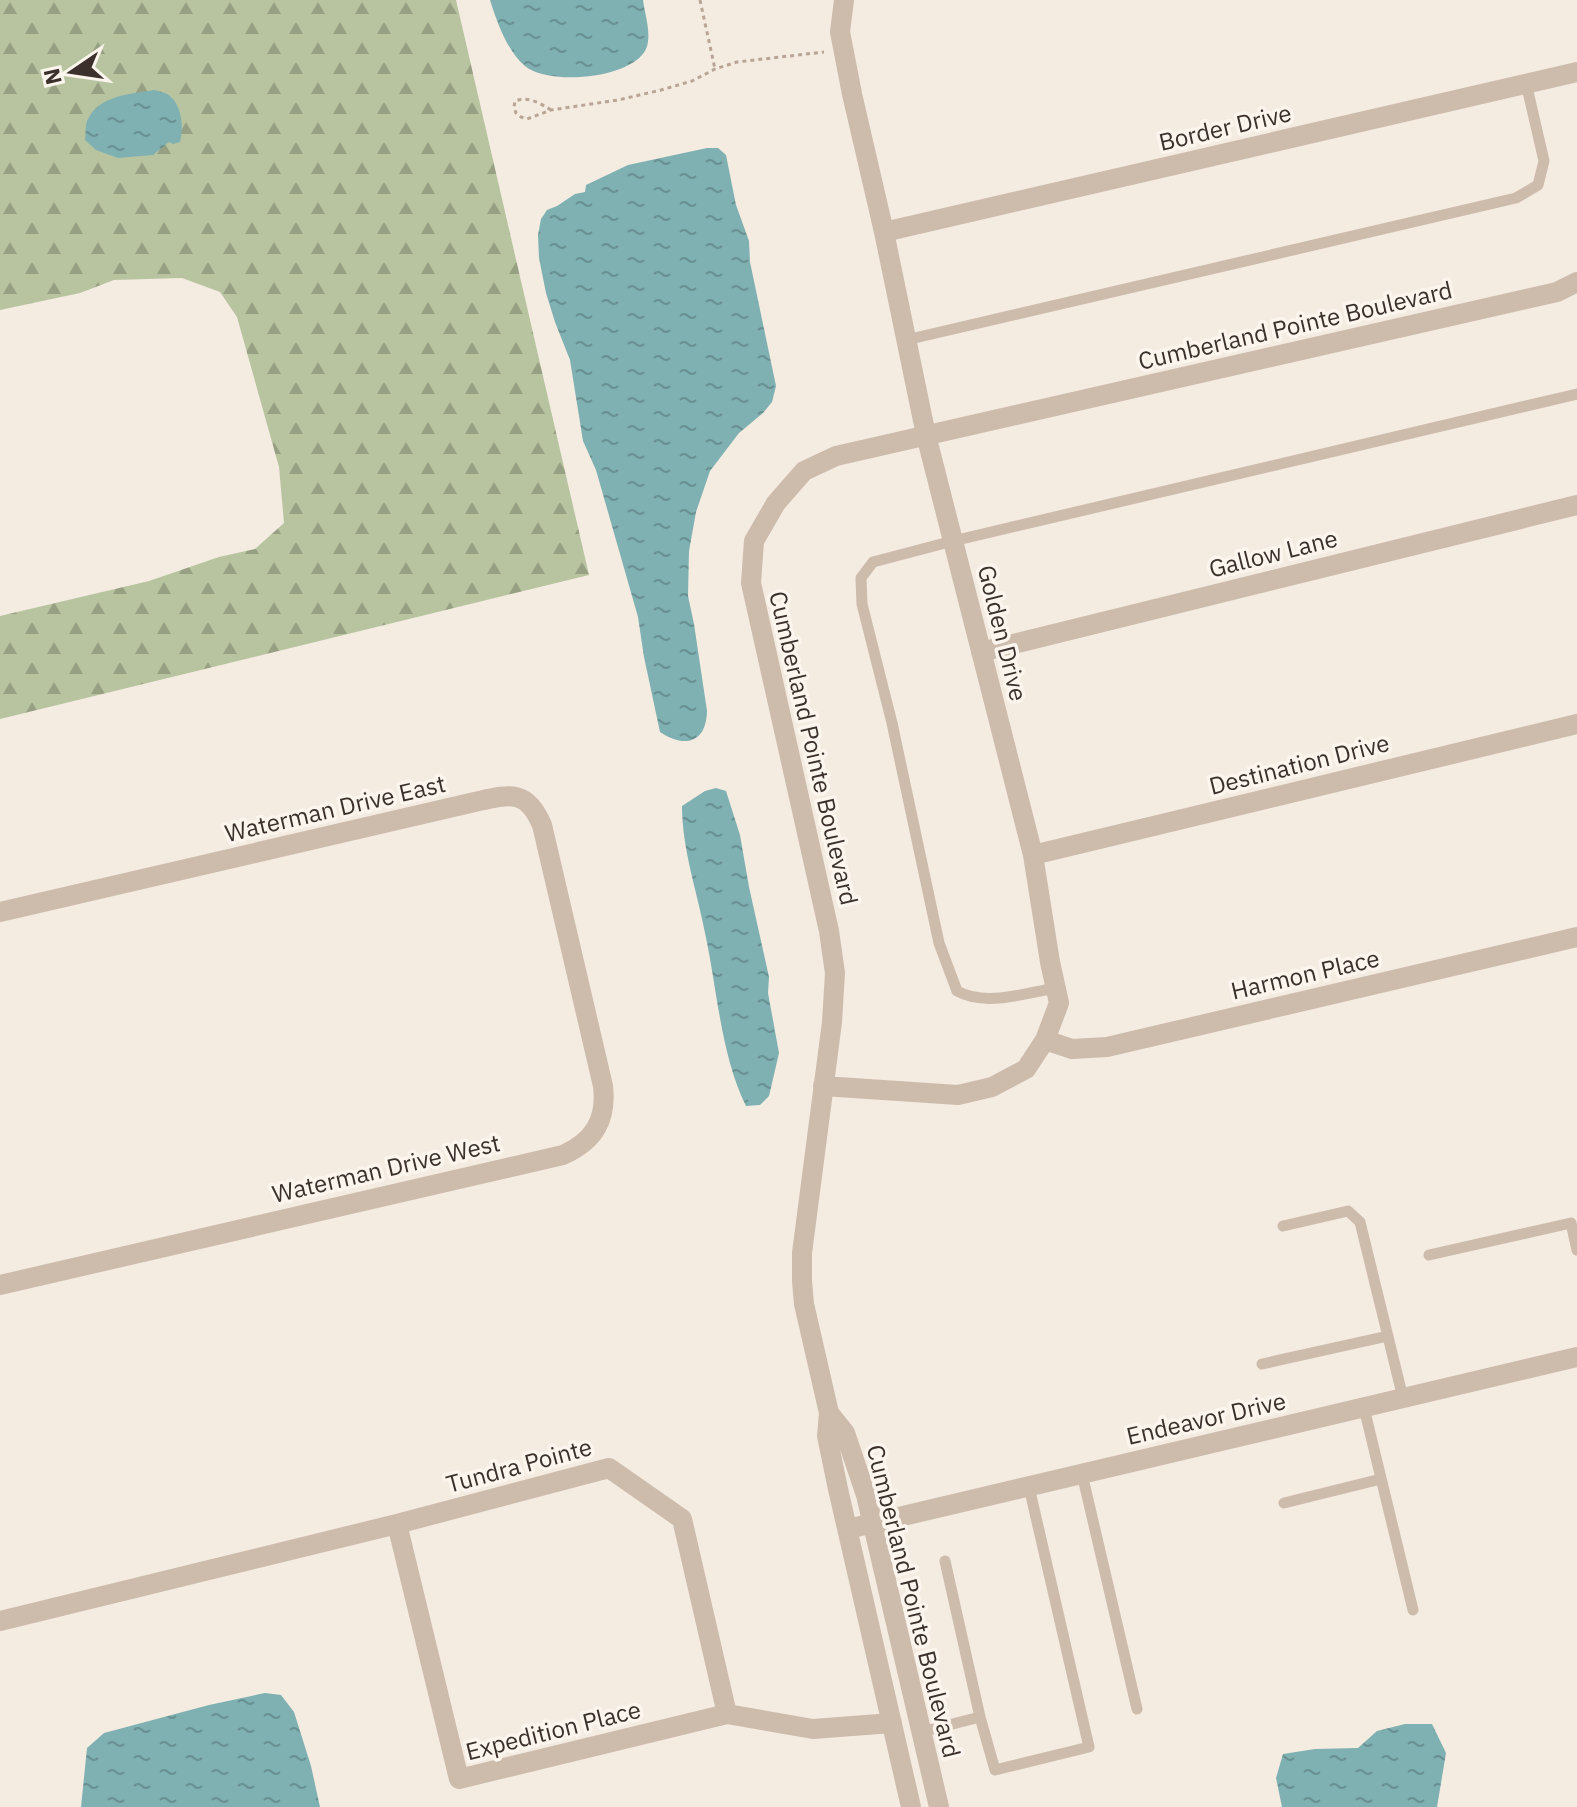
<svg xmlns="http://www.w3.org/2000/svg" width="1577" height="1807" viewBox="0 0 1577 1807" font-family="'IBM Plex Sans',sans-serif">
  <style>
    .forest { fill: url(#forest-firs) }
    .water { fill: url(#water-ripples) }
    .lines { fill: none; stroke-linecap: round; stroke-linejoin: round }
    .path { stroke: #b9a596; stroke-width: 3; stroke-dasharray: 4 4; stroke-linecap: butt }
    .lane { stroke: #cdbbac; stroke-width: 11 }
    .street { stroke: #cdbbac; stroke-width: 20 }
    .labels { text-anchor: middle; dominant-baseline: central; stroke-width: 7; stroke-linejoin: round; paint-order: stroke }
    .street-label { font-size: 24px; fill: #3b302b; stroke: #fbf5ee }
  </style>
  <defs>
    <pattern id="forest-firs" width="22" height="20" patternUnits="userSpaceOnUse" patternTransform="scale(2)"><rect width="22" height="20" fill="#b8c4a0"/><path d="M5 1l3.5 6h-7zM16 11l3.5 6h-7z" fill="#97a083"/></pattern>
    <pattern id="water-ripples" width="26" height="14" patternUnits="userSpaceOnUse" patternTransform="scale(2)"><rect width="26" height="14" fill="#7fb0b2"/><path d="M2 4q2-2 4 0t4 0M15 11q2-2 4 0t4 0" fill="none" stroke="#699091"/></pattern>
  </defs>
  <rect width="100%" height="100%" fill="#f4ebe1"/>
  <path class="forest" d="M0,0H456L589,575L0,719V616L149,581L219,557L255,549L284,523L279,467L237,317L220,292L182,278L114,280L80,293L0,310Z"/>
  <path class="water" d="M490,0H643C645,15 652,35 646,49C632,79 549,86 525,66C507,51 497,22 490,0Z
    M154,90C159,91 163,92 167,94C182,103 184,127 180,142L173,144L169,142L153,155L118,158L96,150L85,140C86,134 85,127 87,121C98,95 131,94 154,90Z
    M707,148H718L726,155L736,205L749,241L750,262L776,386L772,402L763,413L739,433L710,471L696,512L689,551L688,596L694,624L707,711C706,744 684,748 660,732L644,657L638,617L596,470L583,441L570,360L555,322L546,293L539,258L538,235L541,219L547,210L557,206L575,194L585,192L586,185L628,165Z
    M716,788L726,791L740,835L749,887L769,977L768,993L779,1053L769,1096L760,1105L746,1106C721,1056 717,988 705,933C697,891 682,849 682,806L705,791Z
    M265,1693L281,1695L294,1712L311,1766L320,1807H81L87,1748L104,1733L209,1705Z
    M1405,1724H1432L1446,1753L1437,1807H1282L1276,1778L1283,1754L1315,1749L1358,1748L1377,1731Z"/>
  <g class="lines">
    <path class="path" d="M700,0L715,69
      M551,110C540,103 528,96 515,101L514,107L516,113L521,117L527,119L551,110L618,100L661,90L692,81L715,69L737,62L824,52"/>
    <path class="lane" d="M906,340L1516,198L1538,185L1544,161L1526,83
      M1056,988C1025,993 986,1007 957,991L939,943L892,723L862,604L861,578L873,562L953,541L1577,394
      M1283,1226L1348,1211L1360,1222L1403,1398
      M1429,1255L1571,1223L1577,1250
      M1262,1364L1388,1336
      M1364,1408L1413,1610
      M1082,1474L1137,1709
      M1284,1503L1381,1479
      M945,1561L980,1717
      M921,1732L980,1717L995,1770L1089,1747L1029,1487"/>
    <path class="street" d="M884,232L1577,72
      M981,652L1577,505
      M1033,855L1577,724
      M0,912L479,801C511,794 527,790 542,825L603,1086C607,1120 594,1141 563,1155L0,1285
      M1045,1040L1072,1049L1107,1047L1577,937
      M823,1086L958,1095L992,1087L1026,1069L1045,1040L1059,1003L1050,962L1033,855L926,435L884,232L852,94L840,32L844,0
      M829,1413L845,1433L866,1495L939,1807
      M397,1524L459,1779L727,1714
      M848,1529L1577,1357
      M0,1621L397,1524L609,1468L682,1519L727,1714L813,1729L892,1723
      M911,1807L838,1489L827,1436L829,1413L804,1304L802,1281V1253L832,1022L835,973L829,931L751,583L754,541L776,503L804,471L836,456L1557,292L1577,282"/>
  </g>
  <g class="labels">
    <g class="street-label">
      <text transform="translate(1225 127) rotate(-13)">Border Drive</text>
      <text transform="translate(1295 325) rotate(-13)">Cumberland Pointe Boulevard</text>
      <text transform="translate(1273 553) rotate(-14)">Gallow Lane</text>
      <text transform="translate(1003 633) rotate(76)">Golden Drive</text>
      <text transform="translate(814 748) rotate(77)">Cumberland Pointe Boulevard</text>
      <text transform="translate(1299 764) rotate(-14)">Destination Drive</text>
      <text transform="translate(335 808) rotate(-13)">Waterman Drive East</text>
      <text transform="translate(1305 974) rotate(-13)">Harmon Place</text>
      <text transform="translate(386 1168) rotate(-13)">Waterman Drive West</text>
      <text transform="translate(1206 1418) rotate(-13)">Endeavor Drive</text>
      <text transform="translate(519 1465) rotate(-15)">Tundra Pointe</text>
      <text transform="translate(914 1601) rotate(76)">Cumberland Pointe Boulevard</text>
      <text transform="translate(553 1730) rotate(-14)">Expedition Place</text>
    </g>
  </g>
  <g transform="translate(72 72) rotate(257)" stroke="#fbf5ee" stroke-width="6" paint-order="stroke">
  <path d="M0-6L14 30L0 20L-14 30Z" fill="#3b302b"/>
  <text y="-12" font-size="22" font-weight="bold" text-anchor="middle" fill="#3b302b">N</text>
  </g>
</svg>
